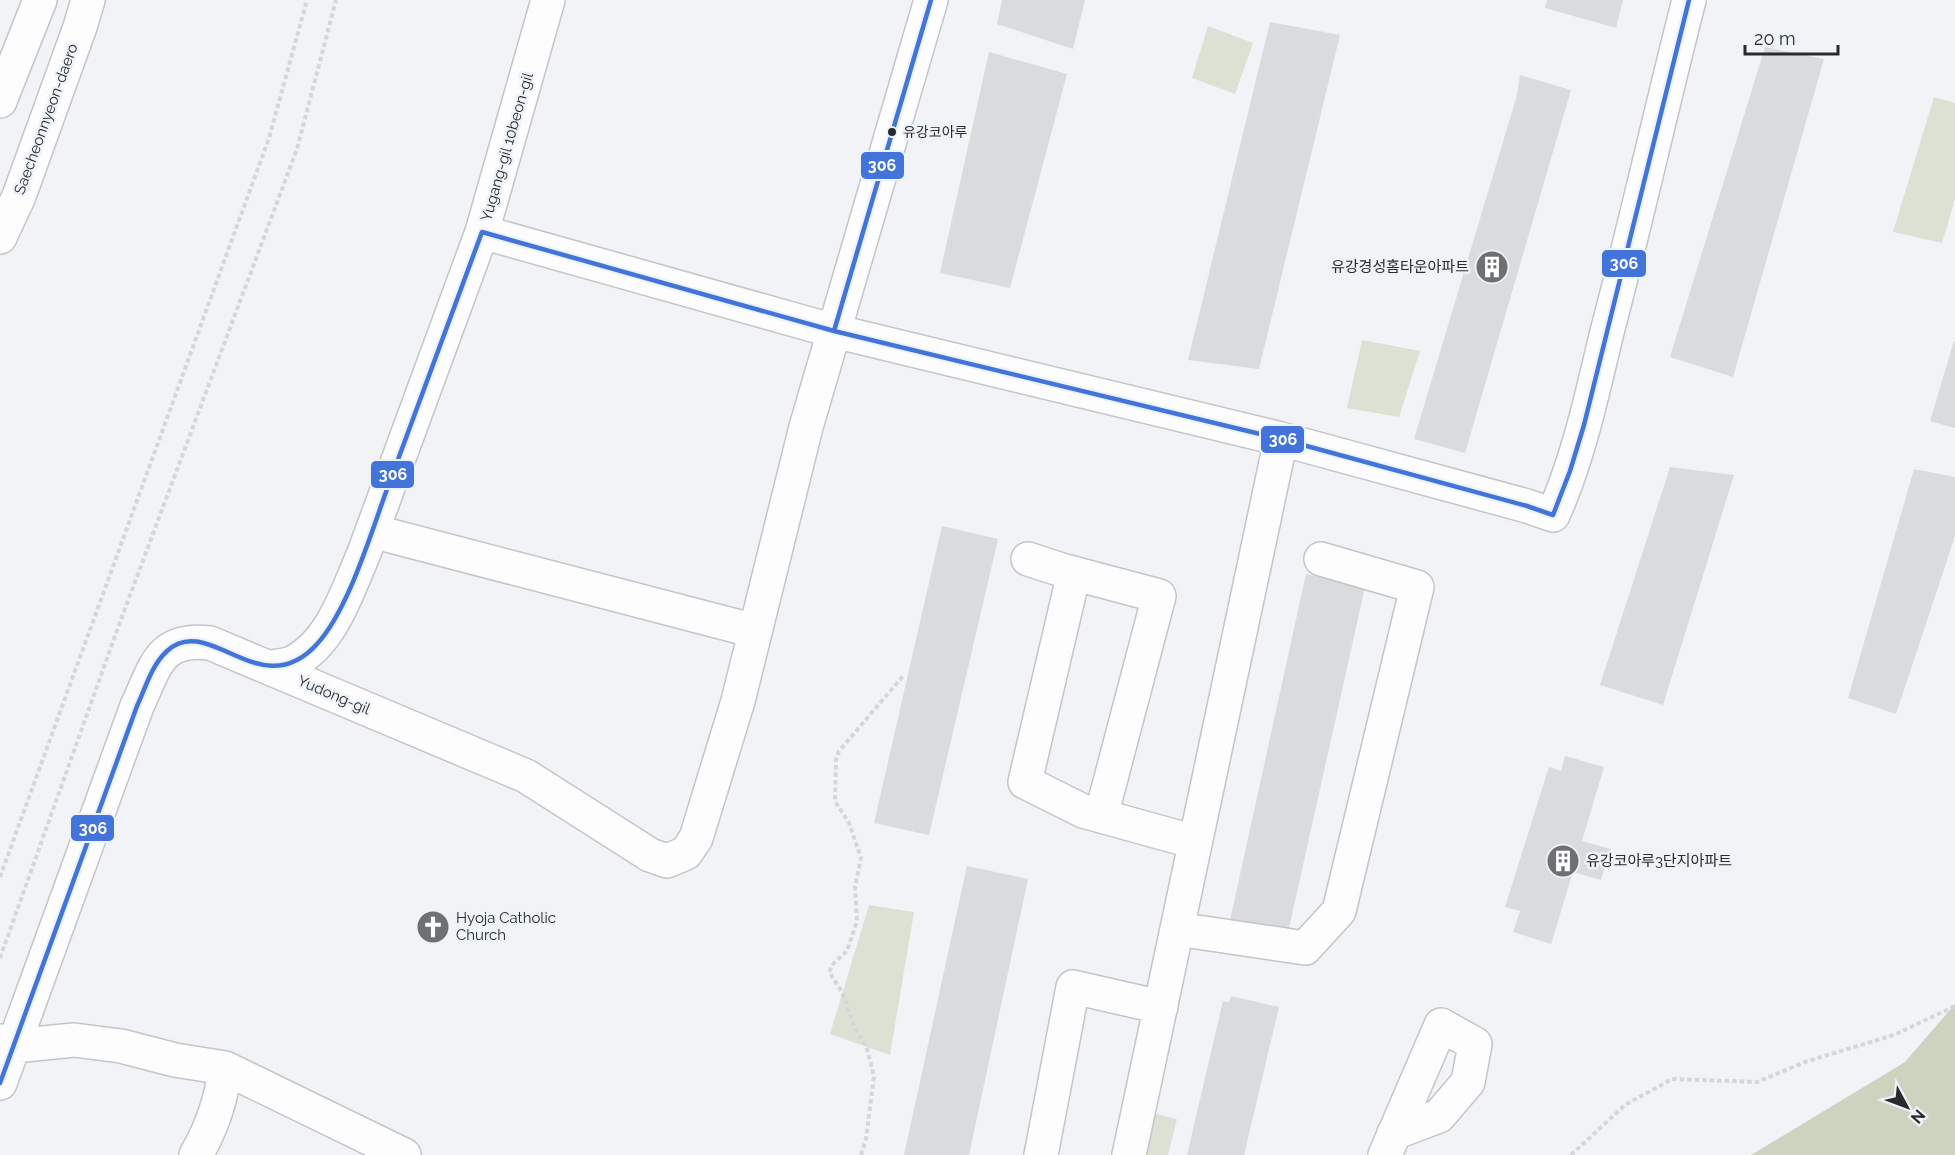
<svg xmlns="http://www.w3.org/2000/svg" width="1955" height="1155" viewBox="0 0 1955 1155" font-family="Raleway,'Noto Sans KR',sans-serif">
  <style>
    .green { fill: #dce1d3 }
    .forest { fill: #ccd4c0 }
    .building { fill: #d9dbdd }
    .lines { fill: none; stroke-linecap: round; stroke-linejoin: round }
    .minor-casing { stroke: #c3c5c8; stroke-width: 36 }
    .highway-casing { stroke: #c3c5c8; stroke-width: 36 }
    .path { stroke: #d5d6d7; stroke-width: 4; stroke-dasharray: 4.5 3; stroke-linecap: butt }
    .minor { stroke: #fdfdfe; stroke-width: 33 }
    .highway { stroke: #fdfdfe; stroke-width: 33 }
    .bus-1-casing { stroke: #eef3f9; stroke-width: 9 }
    .bus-1 { stroke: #4374d9; stroke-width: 4.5 }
    .bus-dot { fill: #282a2c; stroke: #eef3f9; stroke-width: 2 }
    .labels { text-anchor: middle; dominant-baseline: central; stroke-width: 5; stroke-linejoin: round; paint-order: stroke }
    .bus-label { font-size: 14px; fill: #282a2c; stroke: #eef3f9; text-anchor: start }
    .street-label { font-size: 15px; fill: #282a2c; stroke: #eef3f9 }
    .poi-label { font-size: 15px; fill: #282a2c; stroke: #eef3f9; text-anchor: start }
    .line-badge { stroke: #eef3f9; stroke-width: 2 }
    .badge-label { font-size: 16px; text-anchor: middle; font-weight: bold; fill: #fff }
  </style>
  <rect width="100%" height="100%" fill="#f1f3f6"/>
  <path class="green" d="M1208,26L1253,43L1235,94L1192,78Z
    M1934,97L1955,103V199L1942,243L1893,232Z
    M1362,340L1420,351L1399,417L1347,408Z
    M869,905L914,912L890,1055L830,1034Z
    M1148,1112L1177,1119L1168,1155H1139Z"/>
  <path class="forest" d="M1955,1004V1155H1751L1905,1062Z"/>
  <path class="building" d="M1002,0H1085L1073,49L997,24Z
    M1547,0H1623L1616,28L1545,8Z
    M1270,22L1340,35L1259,369L1188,360Z
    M1765,47L1824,59L1733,377L1670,357Z
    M989,52L1067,74L1010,288L940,273Z
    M1520,75L1571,90L1465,453L1414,439L1517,95Z
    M1954,341L1955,342V428L1930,421Z
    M1670,467L1734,475L1663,705L1600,685Z
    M1914,469L1955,477V536L1896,714L1848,698Z
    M942,526L998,539L929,835L874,823Z
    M1306,574L1365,587L1287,937L1229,925Z
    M1565,756L1604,767L1582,841L1611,849L1601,880L1573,872L1551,944L1513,932L1520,911L1505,907L1549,767L1561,771Z
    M967,866L1028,879L969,1155H904Z
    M1231,996L1279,1007L1244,1155H1187L1223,1001L1229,1002Z"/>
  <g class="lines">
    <g class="minor-casing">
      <path id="minor" d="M482,232L834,331L1281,439L1527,506L1553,515C1579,457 1592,394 1607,332C1636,222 1661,110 1689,0
        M372,531L755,631
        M1028,559L1065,571L1159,596L1101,816
        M1074,573L1025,782L1083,811L1195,842
        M269,667C276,666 285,666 292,663C332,643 347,592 364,553L482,232L548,0
        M1177,929L1305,948L1339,911L1417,587L1321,559
        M0,1041L14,1046L74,1040L121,1046L175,1060L225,1068L404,1155
        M0,1083L137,706C156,666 159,637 210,643L526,776L650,855L667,861L686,853L696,838L738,701L806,427L931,0
        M196,1155C211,1129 222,1098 225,1068
        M1041,1155L1073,987L1161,1007
        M1129,1155L1281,439
        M1385,1155L1441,1025L1475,1044L1468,1082L1439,1116L1394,1133"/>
    </g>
    <g class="highway-casing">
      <path id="highway" d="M0,101L40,0
        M0,237L19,196L80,27L88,0"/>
    </g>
    <path class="path" d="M0,877L269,138L307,0
      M0,958L120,622L297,149L336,0
      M861,1155L866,1139L874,1076L866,1045L855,1029L842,992L829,972L834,963L847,951L856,924L857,918L855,887L861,858L849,823L835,801L836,759L839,751L904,675
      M1571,1155L1625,1105L1672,1079L1757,1082L1805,1062L1894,1035L1955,1006"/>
    <use href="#minor" class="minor"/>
    <use href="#highway" class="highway"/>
    <g class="bus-1-casing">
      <path id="bus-1" d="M834,331L931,0
        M0,1083L137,706C146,687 151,666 167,651C209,612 261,706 317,644C348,610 370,536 386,492C418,405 450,319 482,232L834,331L1281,439L1527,506L1553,515L1570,471L1584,425L1689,0"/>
    </g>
    <use href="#bus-1" class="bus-1"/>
  </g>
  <defs>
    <g id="building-disc" transform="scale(1.725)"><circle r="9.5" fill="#6e7073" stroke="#eef3f9"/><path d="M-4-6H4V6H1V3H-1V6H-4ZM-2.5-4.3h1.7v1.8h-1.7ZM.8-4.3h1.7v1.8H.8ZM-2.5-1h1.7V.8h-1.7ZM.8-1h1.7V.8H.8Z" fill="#fff"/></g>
    <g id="church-disc" transform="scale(1.725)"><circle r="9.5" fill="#6e7073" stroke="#eef3f9"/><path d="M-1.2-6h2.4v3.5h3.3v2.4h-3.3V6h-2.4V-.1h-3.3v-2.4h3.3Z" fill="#fff"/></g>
  </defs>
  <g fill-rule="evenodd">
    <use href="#building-disc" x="1492" y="267"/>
    <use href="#building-disc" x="1563" y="861"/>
    <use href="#church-disc" x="433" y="927"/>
  </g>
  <circle class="bus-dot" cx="892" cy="132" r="5"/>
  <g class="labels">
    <g class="bus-label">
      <text x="903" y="132">유강코아루</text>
    </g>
    <g class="street-label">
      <text transform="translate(46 119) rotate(-70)">Saecheonnyeon-daero</text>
      <text transform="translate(507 147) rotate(-74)">Yugang-gil 10beon-gil</text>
      <text transform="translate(334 695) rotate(23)">Yudong-gil</text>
    </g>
    <g class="poi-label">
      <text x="1469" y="267" text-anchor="end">유강경성홈타운아파트</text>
      <text x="1586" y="861">유강코아루3단지아파트</text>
      <text x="456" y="918">Hyoja Catholic<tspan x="456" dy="17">Church</tspan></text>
    </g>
  </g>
  <g class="line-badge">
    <rect x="860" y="151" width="45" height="29" rx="6" fill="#4374d9"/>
    <rect x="1601" y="249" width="46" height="29" rx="6" fill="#4374d9"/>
    <rect x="1260" y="425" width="45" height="29" rx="6" fill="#4374d9"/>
    <rect x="370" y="460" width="45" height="29" rx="6" fill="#4374d9"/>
    <rect x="70" y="814" width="45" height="28" rx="6" fill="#4374d9"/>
  </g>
  <g class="badge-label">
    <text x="882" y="171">306</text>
    <text x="1624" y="269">306</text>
    <text x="1283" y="445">306</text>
    <text x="393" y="480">306</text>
    <text x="93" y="834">306</text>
  </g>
  <g transform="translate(1907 1107) rotate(131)" stroke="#eef3f9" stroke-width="4.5" paint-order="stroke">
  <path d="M0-4.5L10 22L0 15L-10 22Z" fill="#282a2c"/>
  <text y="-9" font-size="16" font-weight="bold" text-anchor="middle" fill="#282a2c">N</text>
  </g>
  <path d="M1745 45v9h93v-9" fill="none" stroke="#282a2c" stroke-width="3"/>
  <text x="1754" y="45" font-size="18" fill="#282a2c" stroke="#eef3f9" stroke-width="4.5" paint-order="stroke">20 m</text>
</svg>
